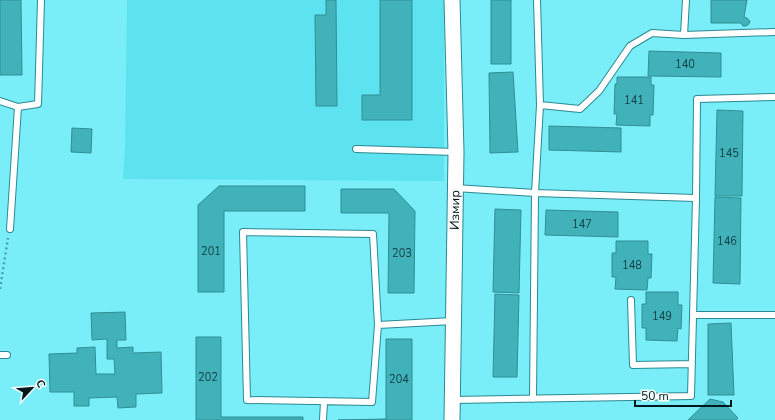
<svg xmlns="http://www.w3.org/2000/svg" width="775" height="420" viewBox="0 0 775 420" font-family="'Nunito Sans',sans-serif">
  <style>
    .built { fill: #5de3ef }
    .building { fill: #41b1ba; stroke: #318e95 }
    .lines { fill: none; stroke-linecap: round; stroke-linejoin: round }
    .service-casing { stroke: #2b8991; stroke-width: 8 }
    .tertiary-casing { stroke: #2b8991; stroke-width: 17 }
    .path { stroke: #4c9fa7; stroke-width: 2.5; stroke-dasharray: 2 3; stroke-linecap: butt }
    .service { stroke: #fff; stroke-width: 6 }
    .tertiary { stroke: #fff; stroke-width: 15 }
    .labels { text-anchor: middle; dominant-baseline: central; stroke-width: 4; stroke-linejoin: round; paint-order: stroke }
    .number-label { font-size: 11px; fill: #103e43 }
    .street-label { font-size: 13px; fill: #00181b; stroke: #f3fdfe }
  </style>
  <rect width="100%" height="100%" fill="#79eef9"/>
  <path class="built" d="M127,0H444V181L123,179L125,146Z"/>
  <path class="building" d="M0,0H21L22,75H0Z
    M326,0H336L337,106H316L315,15H326Z
    M380,0H412V120H362V95H380Z
    M491,0H511V64H491Z
    M711,0H747L744,17L747,18L750,21L749,24L746,26H743L741,23H711Z
    M649,51L721,53V77L648,76Z
    M513,72L518,152L490,153L489,73Z
    M617,77H651V85H654L653,115H650V126L616,125L617,114H614L615,84H617Z
    M717,110L743,111L742,196H715Z
    M549,126L621,128V152L549,150Z
    M72,128L92,129L91,153L71,152Z
    M219,186H305V211H224V292H198V205Z
    M341,189H394L415,211L414,293H388L389,213H341Z
    M715,197L741,198L740,284L713,283Z
    M495,209L521,210L519,293L493,292Z
    M546,210L618,212V237L545,235Z
    M616,241H648V254H652L651,278H648L647,290L615,289L616,277H612V253H616Z
    M646,292H678V305H682L681,329L678,328L677,341L646,340V328H642V304H646Z
    M495,294L519,295L517,377H493Z
    M125,312L126,340H117V348L133,347V353L161,352L162,393L136,394V407L118,408L117,397L89,398V406H74V392H50L49,354L77,353V348L95,347L96,374H115L114,359H107V339L92,340L91,313Z
    M731,323L734,395H708V324Z
    M196,337H221V417H303V420H196Z
    M386,339H412V420H338L386,419Z
    M710,399L723,402L738,418L736,420H688Z"/>
  <g class="lines">
    <g class="service-casing">
      <path id="service" d="M537,0L540,105
        M686,0L684,35L775,32
        M0,101L18,107L10,229
        M18,107L38,104L41,0
        M356,149L456,152
        M696,198L697,99L775,97
        M631,300L633,365L692,364
        M693,315H775
        M378,325L372,402L247,400L243,232L373,234L378,325L453,321
        M0,355H7
        M533,399L535,193L540,105L580,109L599,91L630,46L652,33L684,35
        M453,400L691,396L696,198L535,193L455,188
        M323,420L324,402"/>
    </g>
    <g class="tertiary-casing">
      <g id="tertiary">
        <path id="s1" d="M452,420L456,152L452,0"/>
      </g>
    </g>
    <path class="path" d="M0,289L8,238"/>
    <use href="#service" class="service"/>
    <use href="#tertiary" class="tertiary"/>
  </g>
  <g class="labels">
    <g class="number-label">
      <text x="685" y="64">140</text>
      <text x="634" y="100">141</text>
      <text x="729" y="153">145</text>
      <text x="582" y="224">147</text>
      <text x="727" y="241">146</text>
      <text x="211" y="251">201</text>
      <text x="402" y="253">203</text>
      <text x="632" y="265">148</text>
      <text x="662" y="316">149</text>
      <text x="208" y="377">202</text>
      <text x="399" y="379">204</text>
    </g>
    <g class="street-label">
      <text stroke="none"><textPath href="#s1" startOffset="210">Измир</textPath></text>
    </g>
  </g>
  <g transform="translate(32 388) rotate(64)" stroke="#f3fdfe" stroke-width="3" paint-order="stroke">
  <path d="M0-3L7 15L0 10L-7 15Z" fill="#00181b"/>
  <text y="-6" font-size="11" font-weight="bold" text-anchor="middle" fill="#00181b">С</text>
  </g>
  <path d="M635 400v6h96v-6" fill="none" stroke="#00181b" stroke-width="2"/>
  <text x="641" y="400" font-size="12" fill="#00181b" stroke="#f3fdfe" stroke-width="3" paint-order="stroke">50 m</text>
</svg>
